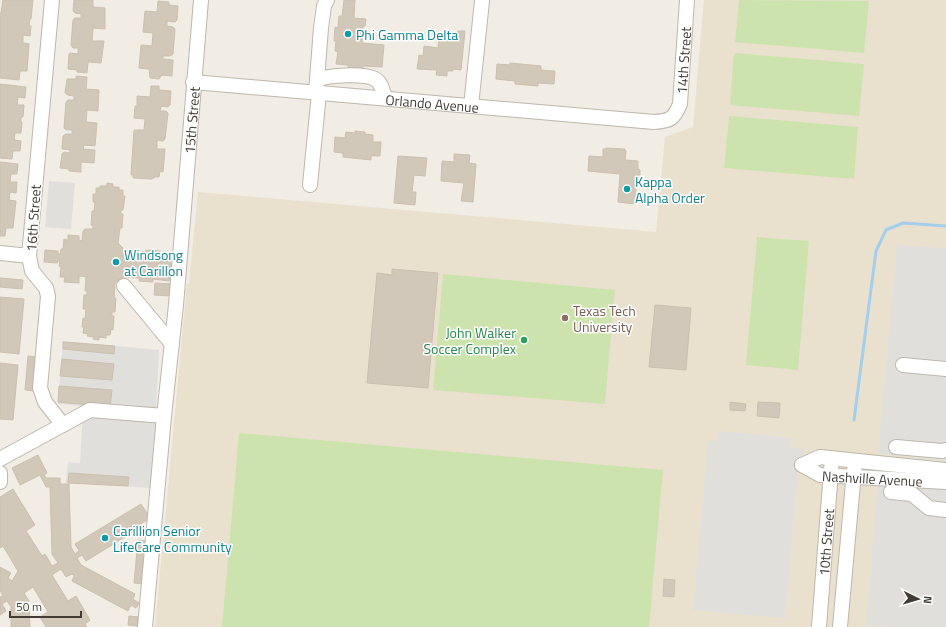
<svg xmlns="http://www.w3.org/2000/svg" width="946" height="627" viewBox="0 0 946 627" font-family="'Titillium Web',sans-serif">
  <style>
    .education { fill: #e9e1ce }
    .green { fill: #cde3ae }
    .parking { fill: #e1dfdc }
    .lines { fill: none; stroke-linecap: round; stroke-linejoin: round }
    .stream { stroke: #a3cfeb; stroke-width: 3 }
    .building { fill: #d1c8ba; stroke: #ccbfae }
    .minor-casing { stroke: #beb7aa; stroke-width: 16 }
    .minor { stroke: #fff; stroke-width: 14 }
    .culture-dot { fill: #0f9aa8; stroke: #fff; stroke-width: 1.5 }
    .education-dot { fill: #8d6e63; stroke: #fff; stroke-width: 1.5 }
    .leisure-dot { fill: #2e9e5b; stroke: #fff; stroke-width: 1.5 }
    .labels { text-anchor: middle; dominant-baseline: central; stroke-width: 3; stroke-linejoin: round; paint-order: stroke }
    .culture-label { font-size: 14px; fill: #0d838f; stroke: #fff; text-anchor: start }
    .street-label { font-size: 14px; fill: #423c34; stroke: #fff }
    .education-label { font-size: 14px; fill: #785e54; stroke: #fff; text-anchor: start }
    .leisure-label { font-size: 14px; fill: #27864d; stroke: #fff; text-anchor: end }
  </style>
  <rect width="100%" height="100%" fill="#f1ece4"/>
  <path class="education" d="M704,0H946V627H155L187,284L189,283L198,192L656,232L665,137L693,127Z"/>
  <path class="green" d="M739,0L869,1L864,53L735,42Z
    M734,53L864,64L859,116L730,105Z
    M729,116L858,127L854,179L724,168Z
    M757,237L809,241L798,370L746,365Z
    M443,274L615,290L605,404L433,390Z
    M239,433L663,470L649,627H222Z"/>
  <path class="parking" d="M49,181L75,183L71,229L45,227Z
    M897,244L946,249V461L878,453Z
    M63,341L159,350L152,488L66,483L68,462L80,463L83,406L58,404Z
    M718,431L791,438L790,448L804,449L802,471H798L785,618L693,610L708,441H717Z
    M878,482L946,488V627H891L866,625Z"/>
  <g class="lines">
    <path class="stream" d="M854,420L876,251L886,230L903,223L946,226"/>
  </g>
  <path class="building" d="M3,0H33L31,19H30L29,26H31L30,36L23,35V43L29,44L27,71H20L19,80L0,78V13H1Z
    M74,0H93V7L105,8V29L93,28L92,41H104L101,63L88,62L87,73L77,72V70L68,69L69,54L70,53L78,54V48H73L71,45L73,20L75,18H81V14L75,13L73,11Z
    M344,0H355L354,18L366,19L365,26H363L362,43L384,45L382,67L363,66V69L348,68V65L336,64L338,52L335,51L336,41H334L335,27L338,28L339,16H342Z
    M158,1L169,2V5L178,6L177,20L175,22L167,21V26L173,27L175,29L173,54L170,56H163V59L173,60L172,76L162,75L159,79L150,78L149,69L139,68L141,45L152,46L153,33L143,32L145,11L157,12Z
    M458,31H465L461,70L453,69V71H447V76L436,75L437,70L417,69L419,55L423,56L424,46L438,48L439,37L457,39Z
    M510,63L541,66V70L555,71L554,84L538,83V86L515,84V81L496,79L497,64L510,65Z
    M76,76L87,77L86,89L99,90L98,111L87,110L86,122L97,123L95,146L84,145L83,149L95,150L94,163L81,162V172L69,171V169L60,168L62,154L64,152L70,153V150L62,149L63,136L66,134H72V130H66L64,128L66,102L68,100H74V96L68,95L65,93L67,79H76Z
    M0,84L26,87L25,98L18,97L17,105H24L23,117H21V122H22L21,133H15L14,140L21,141L20,151H13L12,159L0,158Z
    M151,86H159V90L171,91L170,105L167,107L161,106L160,111H166L168,113L165,139L163,141L157,140V149H165L163,172L160,171L159,177H155L152,179L133,178V175H131L134,130H144L145,119L134,118L135,106H137V96L150,97Z
    M355,131L365,132V134L373,135V142H381L380,156H371V160L343,157V153L334,152L335,137L345,138L346,132L355,133Z
    M606,148L625,149V151H626L625,160L638,161V169L640,170V175H637L635,204L618,202L620,174L588,171L589,156L603,157V149H606Z
    M454,154L470,155L469,163L476,164L473,202L461,201L464,183L441,181L442,161L454,162Z
    M398,156L427,158L425,176L414,175L412,192H416L415,205L394,203Z
    M0,162L18,164L17,174H11L10,182H17L16,193L10,192L9,200L16,201L13,228H6L5,236H0Z
    M107,183L113,184V187H119V190H123V196H125L123,210H121V214H123L122,228H120L118,243L125,250L146,252V250L160,251V253L171,254V259L173,260L172,276L170,275L169,281L153,279V282L139,281V278L123,277L115,283L114,298H116L115,312H112V316H114L113,330L111,329L110,335H106V338L99,337V340L93,339L94,337L87,336L88,334L83,333L84,327H82L83,318L85,319L86,309H83L84,295H87V291H85L86,277H88L79,276V283L64,282L65,277H60L61,267L59,266L60,261H58L57,263L44,262L45,250L58,251V254H60L61,249H63L64,239L68,240V235L79,236V240L82,241L83,231L85,229H93V226L91,225L92,211H94L95,202H93V194H96V188H100V186H107Z
    M392,269L438,273L428,388L367,383L377,273L392,275Z
    M0,278L23,280L22,289L0,287Z
    M155,283L172,284L171,296L154,295Z
    M0,297L24,299L19,354L0,352Z
    M655,305L691,308L686,370L649,367Z
    M63,342L115,346L114,354L63,349Z
    M28,356L37,357L34,391L25,390Z
    M62,359L114,364L112,380L60,376Z
    M0,363L18,365L13,420L0,419Z
    M59,386L112,390L110,407L58,402Z
    M730,402L746,404L745,411L730,410Z
    M758,402L780,403L779,418L757,416Z
    M38,455L47,473L44,475L46,478H60V484H69L71,547L75,554L79,551L75,544L141,504L150,518L139,525L141,527L86,561L82,555L77,558L81,565L135,594L133,599L139,603L136,608L131,605L128,611L72,581L74,576L72,574L66,577L61,569L52,575L68,601L76,596L90,620L85,624L87,627H46L40,617L48,612L33,587L24,593L29,601L24,604V607L29,606L30,627H11V607L7,601L2,604L6,611L0,615V597L3,596L0,590V567L11,573L8,578L12,581L18,571L3,546L0,548V497L13,489L35,525L26,531L42,556L45,554L52,566L58,563L52,554L50,487H46L40,475L20,485L12,468Z
    M69,473L129,477L128,486L68,483Z
    M138,540L147,541L143,584L134,583Z
    M664,579L675,580L674,597L663,596Z
    M129,616L138,617L137,626L128,625Z"/>
  <g class="lines">
    <g class="minor-casing">
      <g id="minor">
        <path d="M52,0L29,256L32,271L46,288L48,296L40,388L45,402L63,425"/>
        <path d="M317,80C328,75 364,73 375,79C382,83 383,92 385,98"/>
        <path id="s1" d="M193,82L654,122C670,121 674,119 680,104L687,0"/>
        <path d="M316,92L321,28L324,6L327,0"/>
        <path d="M471,106L482,1"/>
        <path d="M310,185L319,93"/>
        <path d="M0,253L29,256"/>
        <path d="M124,286L172,344"/>
        <path d="M903,365L946,369"/>
        <path d="M896,447L942,451L946,450"/>
        <path d="M0,459L90,410L164,416"/>
        <path id="s2" d="M802,465L820,475L946,482"/>
        <path d="M802,465L820,457L946,470"/>
        <path d="M0,473V482"/>
        <path d="M891,492L912,494L929,508L946,510"/>
        <path id="s3" d="M145,627L164,416L176,305L201,0"/>
        <path id="s4" d="M819,627L832,458"/>
        <path d="M840,627L855,461"/>
      </g>
    </g>
    <use href="#minor" class="minor"/>
  </g>
  <g class="culture-dot">
    <circle cx="348" cy="34" r="4"/>
    <circle cx="627" cy="189" r="4"/>
    <circle cx="116" cy="262" r="4"/>
    <circle cx="105" cy="538" r="4"/>
  </g>
  <circle class="education-dot" cx="565" cy="318" r="4"/>
  <circle class="leisure-dot" cx="524" cy="340" r="4"/>
  <g class="labels">
    <g class="culture-label">
      <text x="356" y="34">Phi Gamma Delta</text>
      <text x="635" y="181">Kappa<tspan x="635" dy="16">Alpha Order</tspan></text>
      <text x="124" y="254">Windsong<tspan x="124" dy="16">at Carillon</tspan></text>
      <text x="113" y="530">Carillion Senior<tspan x="113" dy="16">LifeCare Community</tspan></text>
    </g>
    <g class="street-label">
      <text stroke="none"><textPath href="#s1" startOffset="541">14th Street</textPath></text>
      <text stroke="none"><textPath href="#s1" startOffset="240">Orlando Avenue</textPath></text>
      <text stroke="none"><textPath href="#s3" startOffset="509">15th Street</textPath></text>
      <text transform="translate(33 218) rotate(-86)">16th Street</text>
      <text stroke="none"><textPath href="#s2" startOffset="73">Nashville Avenue</textPath></text>
      <text stroke="none"><textPath href="#s4" startOffset="85">10th Street</textPath></text>
    </g>
    <g class="education-label">
      <text x="573" y="310">Texas Tech<tspan x="573" dy="16">University</tspan></text>
    </g>
    <g class="leisure-label">
      <text x="516" y="332">John Walker<tspan x="516" dy="16">Soccer Complex</tspan></text>
    </g>
  </g>
  <g transform="translate(918 599) rotate(95)" stroke="#ffffff" stroke-width="3" paint-order="stroke">
  <path d="M0-3L7 15L0 10L-7 15Z" fill="#423c34"/>
  <text y="-6" font-size="11" font-weight="bold" text-anchor="middle" fill="#423c34">N</text>
  </g>
  <path d="M10 611v6h71v-6" fill="none" stroke="#423c34" stroke-width="2"/>
  <text x="16" y="611" font-size="12" fill="#423c34" stroke="#ffffff" stroke-width="3" paint-order="stroke">50 m</text>
</svg>
